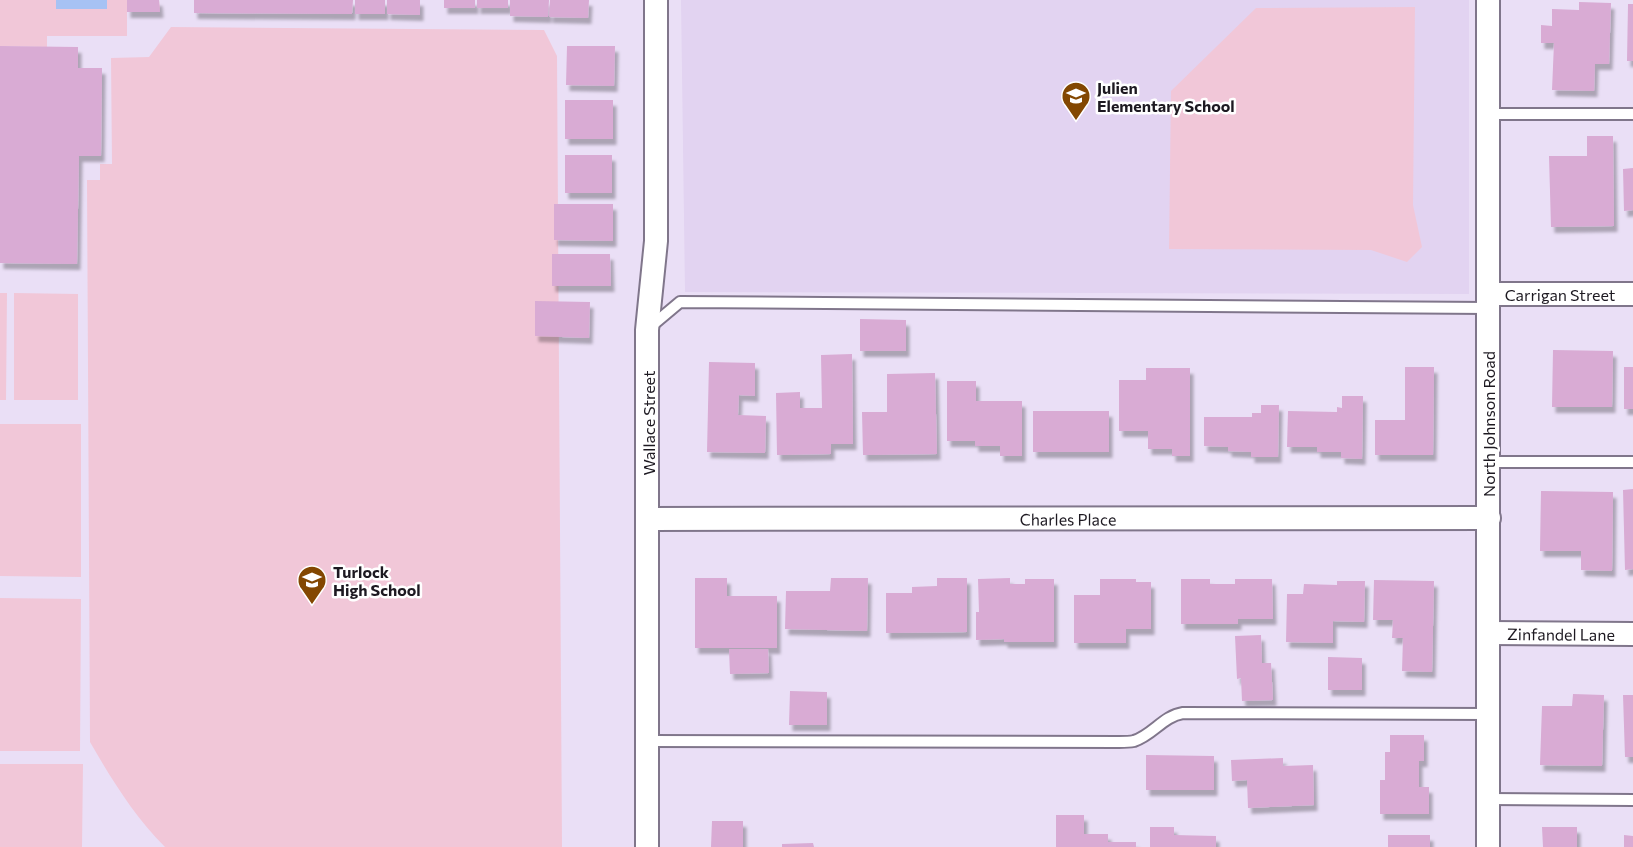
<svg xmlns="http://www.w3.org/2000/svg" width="1633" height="847" viewBox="0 0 1633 847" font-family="Commissioner,sans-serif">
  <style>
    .built { fill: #e2d3f1 }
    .green { fill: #f1c7d8 }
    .water { fill: #a7c2f4 }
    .building { fill: #d9abd4; filter: url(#shadow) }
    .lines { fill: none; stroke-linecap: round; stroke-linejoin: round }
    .service-casing { stroke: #80768b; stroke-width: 14 }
    .minor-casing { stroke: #80768b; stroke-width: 26 }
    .service { stroke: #fff; stroke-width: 10 }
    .minor { stroke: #fff; stroke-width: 22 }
    .labels { text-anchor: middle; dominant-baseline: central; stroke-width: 5; stroke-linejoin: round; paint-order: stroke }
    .poi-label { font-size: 16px; font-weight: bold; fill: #1d1921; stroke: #fff; text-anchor: start }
    .street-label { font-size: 16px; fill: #1d1921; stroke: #fff }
  </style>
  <defs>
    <filter id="shadow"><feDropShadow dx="3.5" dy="6" stdDeviation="1.5" flood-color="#0004"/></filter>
  </defs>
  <rect width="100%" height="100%" fill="#eadff6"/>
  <path class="built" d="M681,0H1469V294L685,292Z"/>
  <path class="green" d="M0,0H159L160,12H127V36H47V47L0,46Z
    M1415,7L1413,205L1422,247L1407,262L1371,250L1169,249L1171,91L1256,8Z
    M171,27L544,30L557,56L562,847H165C134,816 112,780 90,742L87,180H100V164H112L111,58L149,57Z
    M0,293H7L6,400H0Z
    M14,293L78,294V400H14Z
    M0,424H81V577L0,576Z
    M0,598L81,599L80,751H0Z
    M0,764H83L82,847H0Z"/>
  <path class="water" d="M56,0H107V9H56Z"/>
  <path class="building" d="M127,0H159L160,12H127Z
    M194,0H353L352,14L194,13Z
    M355,0H385V14H355Z
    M387,0H420V15L387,14Z
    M444,0H475V8H444Z
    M477,0H508V8H477Z
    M510,0H549L548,17L510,16Z
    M550,0H589L588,18L549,17Z
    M1579,2L1611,3L1609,64H1595L1594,91L1552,90L1554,43H1541V25L1552,26V9L1579,10Z
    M1628,4H1633V61H1627Z
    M0,46L78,47V68H102L101,156H79L77,264L0,263Z
    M567,46H615L614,86L566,85Z
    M565,100H613V139H565Z
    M1587,136H1613L1614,226L1551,227L1549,156H1587Z
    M565,155H612V193H565Z
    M1633,168V210L1624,211L1623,169Z
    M554,204H613V241L554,240Z
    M552,254H610L611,286H552Z
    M535,301L590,302L589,338L535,336Z
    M860,319L906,320V351H860Z
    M1553,350L1613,351L1612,407H1552Z
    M852,354L853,444H831V454L777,455L776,393L800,392V408H822L821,355Z
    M709,362L755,363V396L739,395L738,415L766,416L765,453L707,452Z
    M1405,367H1434L1433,455H1375V420H1405Z
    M1624,367H1633V409H1624Z
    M1146,368H1190V456H1172V449H1148V431H1119V380H1146Z
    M935,373L937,454L863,455L862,412H887V374Z
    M947,381H976V401H1022V456H1000V446H975V441H947Z
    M1342,396H1363L1362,459L1341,458V452H1317V447H1287L1288,411L1337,412V407L1342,408Z
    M1261,405H1279L1278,457H1251V452L1228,451V447L1204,446V417H1252V413H1261Z
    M1033,411H1109V452H1033Z
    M1633,489V569L1625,570L1623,490Z
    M1541,491L1613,492L1612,571L1581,570V551H1540Z
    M695,578H727V596H777V648H695Z
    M831,578H868L867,631L785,629L786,591H830Z
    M937,578H967V632L886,633V593H912V587L937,586Z
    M1010,578V584H1025V579H1054V642H1004V639L976,640V612H979L978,579Z
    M1100,579H1136V582H1151V629H1126V643H1074V595H1100Z
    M1181,579H1210V584H1235V579H1272L1273,619H1238V624H1181Z
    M1374,580L1434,581L1432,672L1402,671L1403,638H1392L1393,620H1373Z
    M1337,581H1365L1364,622L1333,621V643L1286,642L1287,594H1303L1304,584L1337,585Z
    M1261,635L1262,663H1271L1273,700L1242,701L1241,678L1237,679L1235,636Z
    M729,649H768L769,673L730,674Z
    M1328,657L1362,658V690H1328Z
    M790,691L827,692V725H789Z
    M1573,694L1604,695L1602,766L1540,765L1542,706H1572Z
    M1623,695H1633V757H1625Z
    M1390,735H1424V761H1419V787H1429V814H1380V780H1385V752H1390Z
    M1146,755L1214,756V790H1146Z
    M1283,758V766L1313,765L1314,805L1248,808L1247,780L1232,781L1231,760Z
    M1056,815H1084V834H1108V842H1136V847H1056Z
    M712,821H743V847H711Z
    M1150,827H1174V835L1216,836V847H1150Z
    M1542,827H1577V847H1543Z
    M1388,835H1430V847H1388Z
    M1624,835L1633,836V847H1624Z
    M813,843L814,847H782V844Z"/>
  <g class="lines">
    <g class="service-casing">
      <path id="service" d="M1488,114H1633
        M649,328L680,302L1488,308
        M1488,462H1633
        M647,741L1119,742C1124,742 1129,742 1134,741C1153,735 1163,716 1183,713L1488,714
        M1488,799L1633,800"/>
    </g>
    <g class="minor-casing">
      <g id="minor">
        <path d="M1488,0V847"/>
        <path id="s1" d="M1488,294H1633"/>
        <path id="s2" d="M648,519L1489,518"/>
        <path id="s3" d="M1489,633L1633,634"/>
        <path d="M647,847V330L656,241V0"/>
      </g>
    </g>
    <use href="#service" class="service"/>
    <use href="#minor" class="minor"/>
  </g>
  <defs>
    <g id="school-pin" transform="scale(1.5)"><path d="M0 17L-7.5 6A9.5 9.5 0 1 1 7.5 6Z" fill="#834701" stroke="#fff"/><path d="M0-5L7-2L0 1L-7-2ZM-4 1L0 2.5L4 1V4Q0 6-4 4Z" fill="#fff"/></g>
  </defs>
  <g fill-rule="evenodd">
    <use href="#school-pin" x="1076" y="96"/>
    <use href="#school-pin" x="312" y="580"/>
  </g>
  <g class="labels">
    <g class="poi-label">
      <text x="1097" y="87">Julien<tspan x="1097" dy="18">Elementary School</tspan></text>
      <text x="333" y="571">Turlock<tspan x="333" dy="18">High School</tspan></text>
    </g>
    <g class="street-label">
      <text stroke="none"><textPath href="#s1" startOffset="72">Carrigan Street</textPath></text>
      <text transform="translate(648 423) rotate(-90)">Wallace Street</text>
      <text transform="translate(1488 424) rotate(-90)">North Johnson Road</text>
      <text stroke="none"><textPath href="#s2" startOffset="420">Charles Place</textPath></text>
      <text stroke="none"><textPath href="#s3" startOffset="72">Zinfandel Lane</textPath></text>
    </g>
  </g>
</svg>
